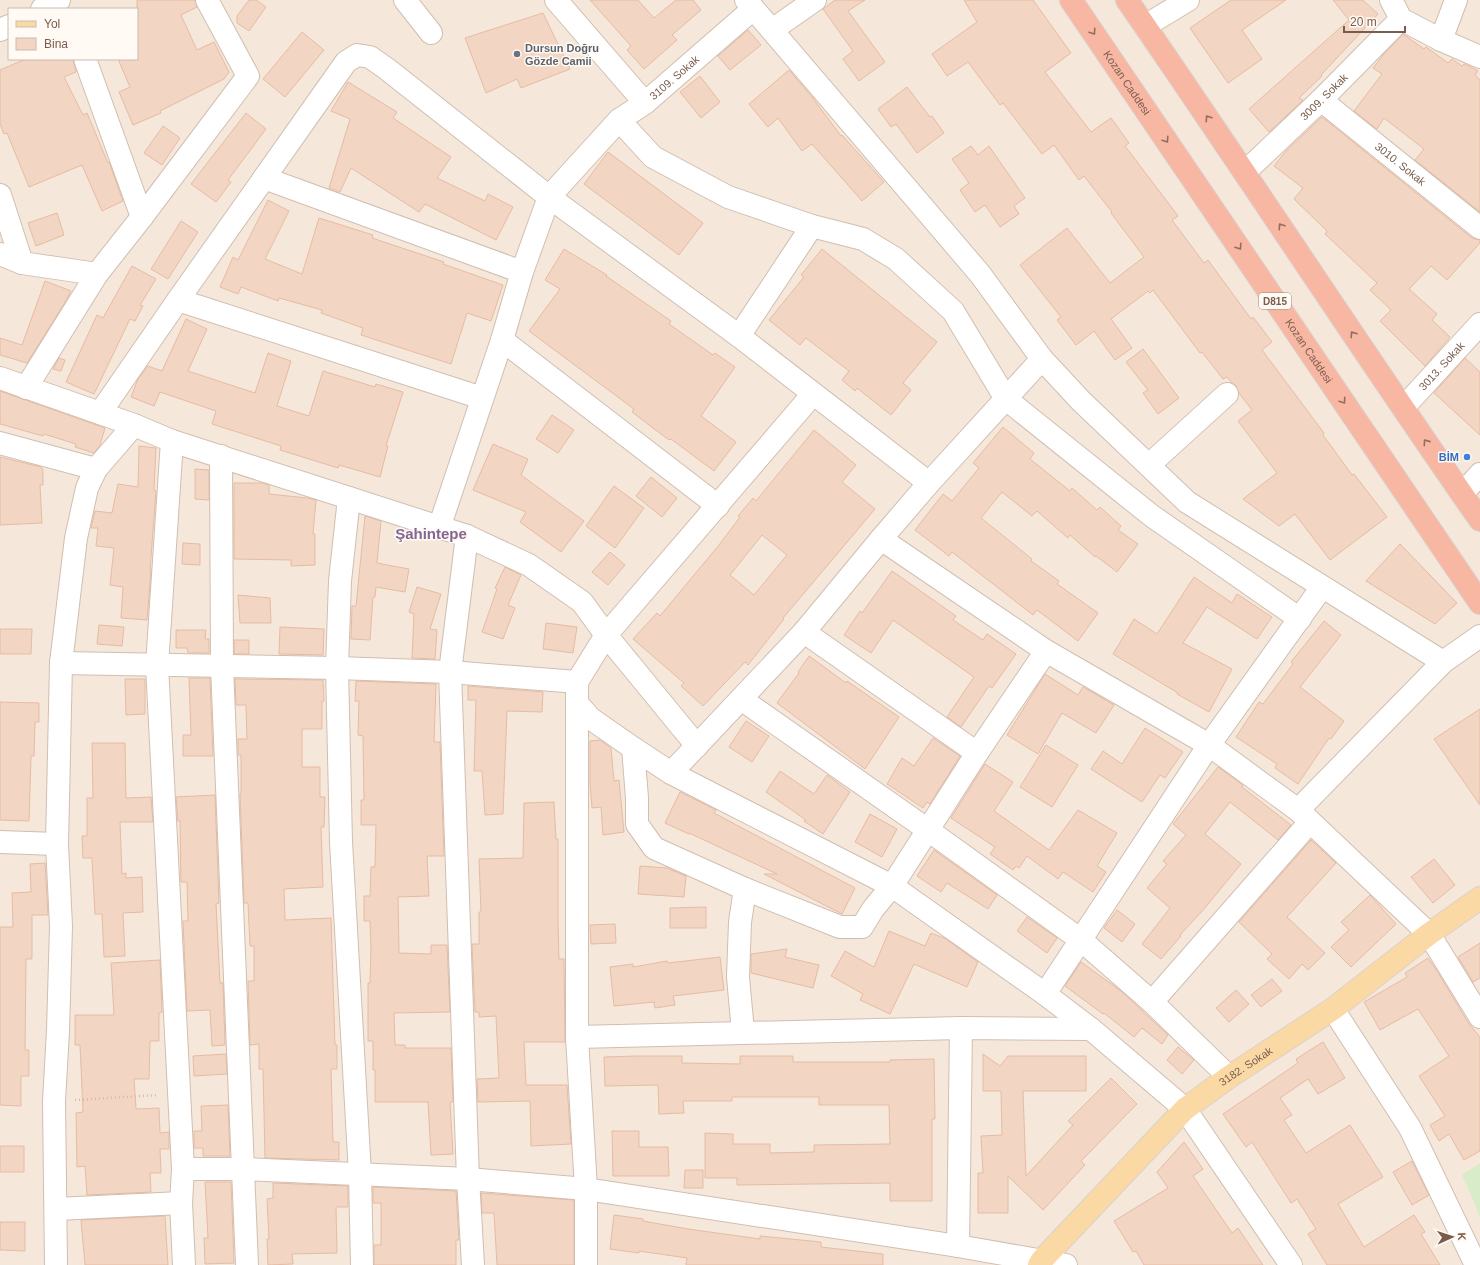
<svg xmlns="http://www.w3.org/2000/svg" width="1480" height="1265" viewBox="0 0 1480 1265" font-family="Helvetica,sans-serif">
  <style>
    .residential { fill: #f5e8da; fill-rule: evenodd }
    .green { fill: #d8ecc9 }
    .building { fill: #f3d5c3; stroke: #e6bba3; fill-rule: evenodd }
    .lines { fill: none; stroke-linecap: round; stroke-linejoin: round }
    .minor-casing { stroke: #d1beb0; stroke-width: 24 }
    .major-casing { stroke: #dad1cd; stroke-width: 24 }
    .highway-casing { stroke: #dad1cd; stroke-width: 24 }
    .path { stroke: #d9b8a5; stroke-width: 2.5; stroke-dasharray: 1 3; stroke-linecap: butt }
    .minor { stroke: #fff; stroke-width: 22 }
    .major { stroke: #fbd9a5; stroke-width: 22 }
    .highway { stroke: #f7b7a3; stroke-width: 22 }
    .oneway { stroke: #936e5e }
    .worship-dot { fill: #6b7280; stroke: #fffaf3; stroke-width: 1.5 }
    .shop-dot { fill: #3f7fe0; stroke: #fffaf3; stroke-width: 1.5 }
    .labels { text-anchor: middle; dominant-baseline: central; stroke-width: 3; stroke-linejoin: round; paint-order: stroke }
    .shield { fill: #fffaf3; stroke: #a28b7f; stroke-width: 1 }
    .shield-label { font-size: 10px; font-weight: bold; fill: #7a5c4d }
    .worship-label { font-size: 11px; font-weight: bold; fill: #5b616d; stroke: #fffaf3; text-anchor: start }
    .street-label { font-size: 11px; fill: #7a5c4d; stroke: #fffaf3 }
    .shop-label { font-size: 11px; font-weight: bold; fill: #366cbe; stroke: #fffaf3; text-anchor: end }
    .district-label { font-size: 15px; font-weight: bold; fill: #846695; stroke: #fffaf3 }
  </style>
  <rect width="100%" height="100%" fill="#fdf6ec"/>
  <path class="residential" d="M0,0H1480V1265H0ZM9,9H137V59H9Z"/>
  <path class="green" d="M1480,1163V1219L1475,1204L1462,1175Z"/>
  <path class="building" d="M137,0H195L197,7L181,15L197,50L214,42L229,72L224,79L160,111L161,113L133,125L119,92L130,87L118,59H137Z
    M249,0H256L266,7L249,31L237,23V16Z
    M590,0H638L654,18L676,0H693L701,10L672,35L677,40L644,69L627,50L631,46Z
    M835,0H865L848,11L885,62L859,81L843,59L853,51L823,9Z
    M964,0H1033L1071,53L1045,72L1091,132L1111,118L1129,143L1125,146L1178,216L1172,220L1204,263L1208,260L1251,319L1253,317L1272,342L1262,350L1324,433L1323,435L1352,475L1354,474L1387,517L1330,560L1295,514L1279,526L1243,499L1277,473L1238,421L1252,410L1239,393L1236,386L1231,382L1227,377L1223,379L1202,352L1200,353L1153,290L1150,293L1148,291L1111,319L1132,348L1115,360L1094,331L1076,345L1057,320L1061,317L1020,265L1067,228L1110,283L1144,257L1111,213L1112,212L1084,176L1079,180L1054,145L1042,154L1003,103L1000,105L968,62L947,76L932,54L977,22Z
    M1231,0H1286L1242,30L1262,59L1228,83L1190,28Z
    M1333,0H1363L1378,14L1321,75L1322,76L1299,98L1303,100L1269,132L1249,109L1349,20Z
    M543,13L570,69L521,88L517,79L486,93L465,38Z
    M748,30L761,45L730,70L718,56Z
    M302,32L324,50L285,97L263,79Z
    M1403,34L1424,49L1426,47L1448,63L1452,59L1462,66L1464,64L1478,71L1475,75L1480,80V212L1415,160L1424,149L1384,118L1377,129L1354,111L1382,74L1373,68L1384,54Z
    M26,59H73L76,72L64,77L83,115L87,113L108,163L109,162L123,201L102,211L82,165L29,187L7,133L4,134L0,124V70Z
    M789,70L812,97L841,136L842,135L884,182L862,201L812,144L802,151L778,118L768,127L749,104Z
    M700,76L720,102L701,118L680,92Z
    M348,82L397,112L393,118L451,157L437,178L485,201L488,194L513,207L496,240L425,204L419,212L351,168L340,192L329,188L350,119L331,111Z
    M907,87L930,117L932,116L944,133L917,153L896,124L891,127L878,109Z
    M246,113L266,129L228,180L231,182L216,202L191,184Z
    M1322,117L1472,238L1480,240V243L1447,280L1431,266L1409,289L1437,314L1432,320L1450,337L1425,366L1380,321L1391,310L1370,290L1377,283L1325,234L1327,231L1294,199L1303,188L1274,166L1286,151Z
    M163,126L180,138L162,165L144,153Z
    M971,146L978,155L989,146L1025,198L1014,206L1019,214L1000,227L985,205L975,212L960,190L969,183L952,159Z
    M608,152L703,223L679,255L584,184Z
    M268,200L289,211L265,259L302,274L319,218L373,235L372,238L444,262L443,264L503,285L491,321L467,313L451,364L361,335L363,328L321,313L322,310L279,298L278,301L241,287L238,294L220,287L233,257L238,260Z
    M57,213L64,235L36,246L28,223Z
    M181,221L198,232L168,279L151,269Z
    M564,249L607,275L606,276L671,321L669,324L713,355L715,353L735,367L701,416L736,442L714,471L671,439L669,440L649,425L632,412L634,409L529,331L560,289L545,280Z
    M822,249L937,342L903,383L911,390L891,415L857,388L855,391L842,380L849,371L806,338L800,345L769,320L804,277L801,275Z
    M132,266L156,279L140,305L143,306L135,321L130,319L94,394L66,382L97,315L103,318Z
    M45,281L71,291L64,304L27,363L0,355V338L22,345Z
    M186,319L207,329L188,371L255,393L268,353L291,361L277,406L309,416L323,371L375,387L376,384L403,392L386,446H388L380,477L339,465L338,468L280,450L281,446L212,424L216,411L160,392L154,406L131,397L138,379L148,366L162,371Z
    M1143,349L1179,398L1158,414L1143,393L1148,390L1126,362Z
    M59,358L65,360L61,371L53,369Z
    M1465,358L1480,372V435L1434,393Z
    M0,391L105,428L100,445L94,453L75,447L76,444L44,434L43,436L0,424Z
    M552,415L574,430L558,453L536,439Z
    M1003,427L1034,453L1030,459L1070,491L1072,488L1097,510L1100,507L1121,526L1118,530L1138,544L1117,572L1096,556L1095,557L1070,535L1068,538L1037,511L1032,516L1002,492L981,518L1032,559L1031,561L1059,581L1057,584L1098,613L1078,641L1037,610L1033,615L952,552L949,556L915,530L943,494L952,501L979,468L973,463Z
    M814,430L856,465L842,482L875,509L783,618L784,619L748,665L745,662L703,706L681,686L684,683L633,639L657,613L660,616L719,545L740,517L738,516L753,498L756,501ZM762,535L787,555L754,595L730,575Z
    M493,444L528,459L521,475L584,521L561,552L520,522L526,512L473,490Z
    M139,446L156,448L154,490L156,491L150,570H151L147,620L121,618L123,587L110,585L114,548L96,546L98,528H91L95,511L112,513L118,484L138,487Z
    M0,457L41,467L43,470V485H40L42,523L0,525Z
    M195,469L209,470V500L195,499Z
    M651,477L677,498L662,517L636,496Z
    M234,483H263L269,485V494L307,498L316,500L313,534H315V565L291,566V560L234,559Z
    M614,486L644,508L615,548L586,526Z
    M365,516L381,521L377,563L409,569L405,592L376,587L375,597H373L370,640L351,639L352,606H356Z
    M183,543L200,544V565L182,564Z
    M1400,544L1457,603L1435,624L1366,581Z
    M610,552L625,565L608,585L592,572Z
    M505,567L521,575L508,605L515,608L503,639L482,632L497,589L495,588Z
    M892,571L956,616L953,620L983,640L987,634L1016,654L992,688L989,686L961,727L947,717L974,677L893,620L871,653L844,635L860,611L862,613Z
    M1194,577L1232,603L1237,594L1272,617L1257,639L1207,607L1183,643L1232,669L1209,712L1177,694L1178,693L1113,654L1134,619L1157,634Z
    M417,587L441,594L430,629L437,630L435,659L412,658L414,614L409,612Z
    M238,595L270,598L271,623H240Z
    M1324,621L1341,635L1300,687L1344,721L1331,739L1329,738L1298,784L1275,768L1277,764L1236,737L1259,702L1263,704L1293,664L1291,662Z
    M546,623L577,627L573,653L543,649Z
    M99,625L124,627L122,646L97,644Z
    M280,627L324,629L323,655L279,654Z
    M0,629H32L31,654H0Z
    M176,630H206L205,639H209V653H188L187,648H176Z
    M234,640H249V654H234Z
    M809,656L846,683L847,681L899,717L865,769L777,703L799,673L798,672Z
    M1045,674L1078,695L1083,687L1114,705L1096,733L1062,713L1038,754L1007,735Z
    M189,678H210L213,756H183V735H191Z
    M125,679H145V714L126,715Z
    M235,679L323,680L324,701H322V729H302V767H320V797H325L324,827H321L323,887L284,889L285,920L331,918L335,1045H337V1069H331L333,1142H339V1160L265,1158L263,1069H259V1044L250,1045L248,981H254V946H250L248,903H244L240,794H241V755H238V739H247L246,705H236Z
    M356,681L436,684L434,742H440L444,856H427L429,896L398,897L399,953L431,954V945H447L450,1012L394,1013L395,1045H405V1048H451L453,1102H450L453,1154L431,1155L428,1102H375V1070H373V1041H368V983H370L371,948L370,921H364V896H370L371,867H375L376,825H361V800H364L363,736L358,735L359,701H355Z
    M468,686L543,692L542,712L507,711L503,814L485,815L482,771H474L476,700H468Z
    M0,702L39,703V722H35L34,756H31L29,821L0,820Z
    M1480,709V805L1434,739Z
    M746,721L769,736L752,762L729,747Z
    M1145,728L1183,752L1165,778L1160,775L1142,802L1091,769L1103,751L1122,764Z
    M933,738L960,756L930,804L927,802L923,808L887,784L902,758L914,766Z
    M600,740L611,748L614,781L619,780L624,832L603,835L601,807L592,808L590,783V741Z
    M92,743H125L126,798L151,797L153,822H120L122,874L126,873V878L142,877L143,912L123,913L125,956L104,957L102,914H95L92,858H83L82,836H87V798H93Z
    M1046,745L1078,765L1052,807L1020,787Z
    M985,764L1013,782L994,811L1049,850L1078,810L1117,833L1097,866L1106,872L1093,892L1063,872L1058,879L1027,856L1019,868L1016,866L1013,870L990,854L995,847L951,818Z
    M1218,767L1243,785L1242,787L1291,825L1278,840L1230,802L1205,834L1241,864L1204,909L1180,935L1181,936L1161,959L1142,944L1170,908L1147,888L1167,864L1163,861L1186,835L1173,824Z
    M780,771L814,794L827,775L850,792L823,834L804,821L806,820L766,792Z
    M680,792L716,810L714,813L855,888L842,914L764,874H777L689,833V834L665,823Z
    M215,795L219,903L216,904L220,983H223L225,1045L212,1046L210,1010L187,1011L183,921H188L187,882H181L180,821H178L176,797Z
    M554,802L556,839H558V922L559,959H564L565,1042H524L526,1085H567L571,1144L531,1146L530,1101L478,1102L477,1079L499,1078L496,1016L479,1017V1012H475L472,944H479V912H481L479,859L523,858L524,803Z
    M870,814L897,829L882,857L855,842Z
    M1311,840L1336,863L1287,917L1325,953L1308,970L1302,964L1289,979L1267,959L1272,954L1239,922Z
    M934,850L997,895L988,909L947,883L941,892L917,876Z
    M1434,859L1455,885L1433,903L1411,877Z
    M45,863L48,915H32V959H26L25,1050H29V1076H21V1106L0,1105V927H13L12,893L31,892L30,864Z
    M640,866L667,868L686,876L684,897L638,894Z
    M1370,895L1396,924L1351,967L1331,947L1349,930L1341,922Z
    M706,907V928H670V908Z
    M1117,910L1135,924L1122,942L1104,928Z
    M1027,917L1057,938L1047,953L1017,931Z
    M615,924L616,943L591,944L590,925Z
    M889,931L925,946L931,933L946,939L978,962L967,987L914,964L890,1014L860,1000L863,994L831,976L845,951L874,967Z
    M1480,943V978L1473,982L1458,957Z
    M787,949L785,957L819,965L813,988L751,973V954Z
    M720,957L724,990L673,996L675,1005L655,1008L654,1002L614,1006L610,967L633,964V967L667,961L668,963Z
    M1428,958L1437,971L1469,1024L1480,1037V1151L1464,1160L1449,1134L1439,1141L1430,1125L1445,1116L1419,1076L1449,1056L1418,1009L1380,1030L1364,1002L1407,977L1405,973Z
    M160,960L162,1012L159,1013V1041H150L149,1079H134L136,1109L159,1108L160,1133L169,1132V1149H160L161,1173H150L151,1192L87,1195L85,1166L77,1167L76,1113L83,1112L80,1045H75V1015H114L111,963Z
    M1081,962L1121,991L1168,1035L1162,1044L1142,1028L1134,1037L1104,1013L1103,1014L1065,986Z
    M1272,979L1282,991L1261,1007L1251,995Z
    M1236,990L1249,1004L1229,1022L1216,1008Z
    M1323,1042L1345,1078L1318,1094L1308,1079L1280,1098L1292,1115L1284,1120L1306,1153L1350,1125L1383,1177L1338,1204L1364,1247L1414,1215L1425,1232L1421,1234L1440,1265H1327L1308,1234L1316,1229L1297,1199L1291,1203L1252,1142L1246,1147L1223,1114L1298,1063L1296,1059Z
    M1178,1047L1194,1060L1182,1074L1167,1060Z
    M226,1054L227,1074L194,1076L193,1056Z
    M983,1054L1000,1066L1008,1056H1086V1091H1023L1026,1176L1073,1125L1068,1121L1111,1078L1137,1104L1081,1161L1085,1165L1043,1210L1008,1176V1213H978V1173H983L981,1136L1002,1135L1001,1091H983Z
    M637,1056H682V1063L740,1064V1056H793V1062H890V1060L934,1059L935,1119H932V1201H890V1183L737,1185V1178H705V1133L733,1134V1144H770V1153L814,1152V1145L890,1144L889,1105H819V1097H732V1101H683L684,1113L659,1114L658,1085L605,1086L604,1057Z
    M228,1105L230,1156H203V1148H194V1131H202L201,1106Z
    M612,1131H639V1147H668L669,1176H613Z
    M1184,1142L1203,1169L1193,1176L1232,1233L1238,1228L1263,1265H1144L1136,1251L1133,1252L1114,1221L1168,1188L1157,1172Z
    M0,1146H24V1172H0Z
    M1412,1161L1429,1195L1412,1205L1393,1172Z
    M685,1170H703V1188H684Z
    M205,1182H231L234,1263L205,1264L204,1238H208Z
    M273,1183L348,1186V1207H336L337,1253L292,1254L293,1264L268,1265L267,1239H269L267,1199L273,1198Z
    M373,1187L456,1191L459,1240H456V1265H374V1245H381V1203H373Z
    M481,1193L574,1200V1265H497L494,1213H482Z
    M614,1215L643,1219V1221L688,1229L760,1239V1236L821,1242V1247L883,1254V1265H686L687,1258L639,1251V1253L610,1249Z
    M165,1216L168,1265H85L81,1220Z
    M0,1222H25V1251L0,1250Z"/>
  <g class="lines">
    <g class="minor-casing">
      <g id="minor">
        <path d="M405,0L431,33"/>
        <path id="s1" d="M556,0L645,103L753,9"/>
        <path d="M746,0L980,274L1042,359L1081,401L1187,502L1443,662"/>
        <path d="M1391,0L1401,19L1441,40L1480,57"/>
        <path d="M42,9L59,0"/>
        <path d="M1145,26L1188,0"/>
        <path d="M0,30L9,26"/>
        <path d="M772,30L815,0"/>
        <path d="M1441,40L1456,0"/>
        <path d="M85,59L142,217"/>
        <path id="s2" d="M1321,100L1480,228"/>
        <path d="M619,120L653,157L728,197L812,226L863,239L896,259L953,311L1006,399L1152,516L1300,619"/>
        <path id="s3" d="M1245,172L1321,100L1401,19"/>
        <path d="M264,178L522,272"/>
        <path d="M0,195L22,263"/>
        <path d="M0,254L22,263L97,274"/>
        <path d="M178,300L482,398"/>
        <path d="M739,336L812,226"/>
        <path d="M502,340L718,506"/>
        <path d="M0,378L134,425L172,441L467,536L529,565L582,602L606,635L697,746"/>
        <path d="M26,388L97,274L142,217L248,76L207,0"/>
        <path id="s4" d="M1403,408L1480,324"/>
        <path d="M100,413L178,300L346,62L357,55L370,57L387,69L549,197L739,336L929,483"/>
        <path d="M172,441L157,665L183,1169L181,1203L184,1265"/>
        <path d="M0,443L96,469"/>
        <path d="M221,456L222,667L247,1265"/>
        <path d="M1149,465L1227,394"/>
        <path d="M1462,494L1480,474"/>
        <path d="M349,498L340,581L337,668L341,842L360,1174L362,1265"/>
        <path d="M439,528L502,340L522,272L549,197L619,120L645,103"/>
        <path d="M467,536L450,672L468,1179L473,1265"/>
        <path d="M881,539L1046,651L1209,745L1298,810L1429,934L1480,1017"/>
        <path d="M804,632L977,753"/>
        <path d="M61,663L337,668L450,672L577,682"/>
        <path d="M741,699L928,830L1081,940L1152,1002L1229,1077"/>
        <path d="M577,703L590,718L633,748L671,773L892,886L1045,994L1091,1029L1185,1109L1291,1265"/>
        <path d="M633,748L637,798V824L654,848L745,889L840,927H862L873,909L892,886L977,753L1046,651"/>
        <path d="M671,773L804,632L881,539L929,483L1042,359"/>
        <path d="M1298,810L1443,662L1480,636"/>
        <path d="M0,842L57,844"/>
        <path d="M1045,994L1209,745L1322,587"/>
        <path d="M1152,1002L1310,822"/>
        <path d="M1333,1009L1410,1128L1476,1265"/>
        <path d="M743,1032L738,977L740,922L745,889"/>
        <path d="M577,1037L961,1028L1091,1029"/>
        <path d="M183,1169H242L468,1179L586,1189L958,1246L1066,1265"/>
        <path d="M56,1209L181,1203"/>
        <path d="M958,1246L961,1028"/>
        <path d="M56,1265L54,1101L58,1031L61,926L57,844L61,663L76,538L87,488L96,469L134,425"/>
        <path d="M586,1265V1189L577,1037V682L606,635L813,394"/>
      </g>
    </g>
    <g class="major-casing">
      <g id="major">
        <path id="s5" d="M1039,1265L1042,1260L1185,1109L1229,1077L1333,1009L1429,934L1480,898"/>
      </g>
    </g>
    <g class="highway-casing">
      <g id="highway">
        <path id="s6" d="M1071,0L1480,603"/>
        <path d="M1127,0C1246,172 1360,348 1480,520"/>
      </g>
    </g>
    <path class="path" d="M75,1100L158,1095"/>
    <use href="#minor" class="minor"/>
    <use href="#major" class="major"/>
    <use href="#highway" class="highway"/>
  </g>
  <defs><path id="oneway-chevron" d="M-2-3.5L2.5 0L-2 3.5" fill="none" stroke-width="1.6" stroke-linecap="round" stroke-linejoin="round"/></defs>
  <g class="oneway">
    <use href="#oneway-chevron" transform="translate(1093 32) rotate(56)"/>
    <use href="#oneway-chevron" transform="translate(1208 118) rotate(-124)"/>
    <use href="#oneway-chevron" transform="translate(1166 140) rotate(56)"/>
    <use href="#oneway-chevron" transform="translate(1281 226) rotate(-124)"/>
    <use href="#oneway-chevron" transform="translate(1239 247) rotate(56)"/>
    <use href="#oneway-chevron" transform="translate(1353 334) rotate(-124)"/>
    <use href="#oneway-chevron" transform="translate(1343 401) rotate(56)"/>
    <use href="#oneway-chevron" transform="translate(1426 442) rotate(-125)"/>
  </g>
  <circle class="worship-dot" cx="517" cy="54" r="4"/>
  <circle class="shop-dot" cx="1467" cy="457" r="4"/>
  <g class="labels">
    <rect class="shield" x="1259" y="293" width="32" height="16" rx="3"/>
    <g class="shield-label">
      <text x="1275" y="301">D815</text>
    </g>
    <g class="worship-label">
      <text x="525" y="48">Dursun Doğru<tspan x="525" dy="13">Gözde Camii</tspan></text>
    </g>
    <g class="street-label">
      <text stroke="none"><textPath href="#s1" startOffset="175">3109. Sokak</textPath></text>
      <text stroke="none"><textPath href="#s6" startOffset="100">Kozan Caddesi</textPath></text>
      <text stroke="none"><textPath href="#s3" startOffset="109">3009. Sokak</textPath></text>
      <text stroke="none"><textPath href="#s2" startOffset="102">3010. Sokak</textPath></text>
      <text stroke="none"><textPath href="#s6" startOffset="424">Kozan Caddesi</textPath></text>
      <text stroke="none"><textPath href="#s4" startOffset="57">3013. Sokak</textPath></text>
      <text stroke="none"><textPath href="#s5" startOffset="288">3182. Sokak</textPath></text>
    </g>
    <g class="shop-label">
      <text x="1459" y="457">BİM</text>
    </g>
    <g class="district-label">
      <text x="431" y="533">Şahintepe</text>
    </g>
  </g>
  <rect x="8" y="8" width="130" height="52" fill="#fffaf3" stroke="#cabbb1"/>
  <rect x="16" y="21" width="20" height="6" fill="#fbd9a5" stroke="#cabbb1"/>
  <text x="44" y="28" font-size="12" fill="#7a5c4d">Yol</text>
  <rect x="16" y="38" width="20" height="12" fill="#f3d5c3" stroke="#cabbb1"/>
  <text x="44" y="48" font-size="12" fill="#7a5c4d">Bina</text>
  <g transform="translate(1452 1237) rotate(87)" stroke="#fffaf3" stroke-width="3" paint-order="stroke">
  <path d="M0-3L7 15L0 10L-7 15Z" fill="#7a5c4d"/>
  <text y="-6" font-size="11" font-weight="bold" text-anchor="middle" fill="#7a5c4d">K</text>
  </g>
  <path d="M1344 26v6h61v-6" fill="none" stroke="#7a5c4d" stroke-width="2"/>
  <text x="1350" y="26" font-size="12" fill="#7a5c4d" stroke="#fffaf3" stroke-width="3" paint-order="stroke">20 m</text>
</svg>
